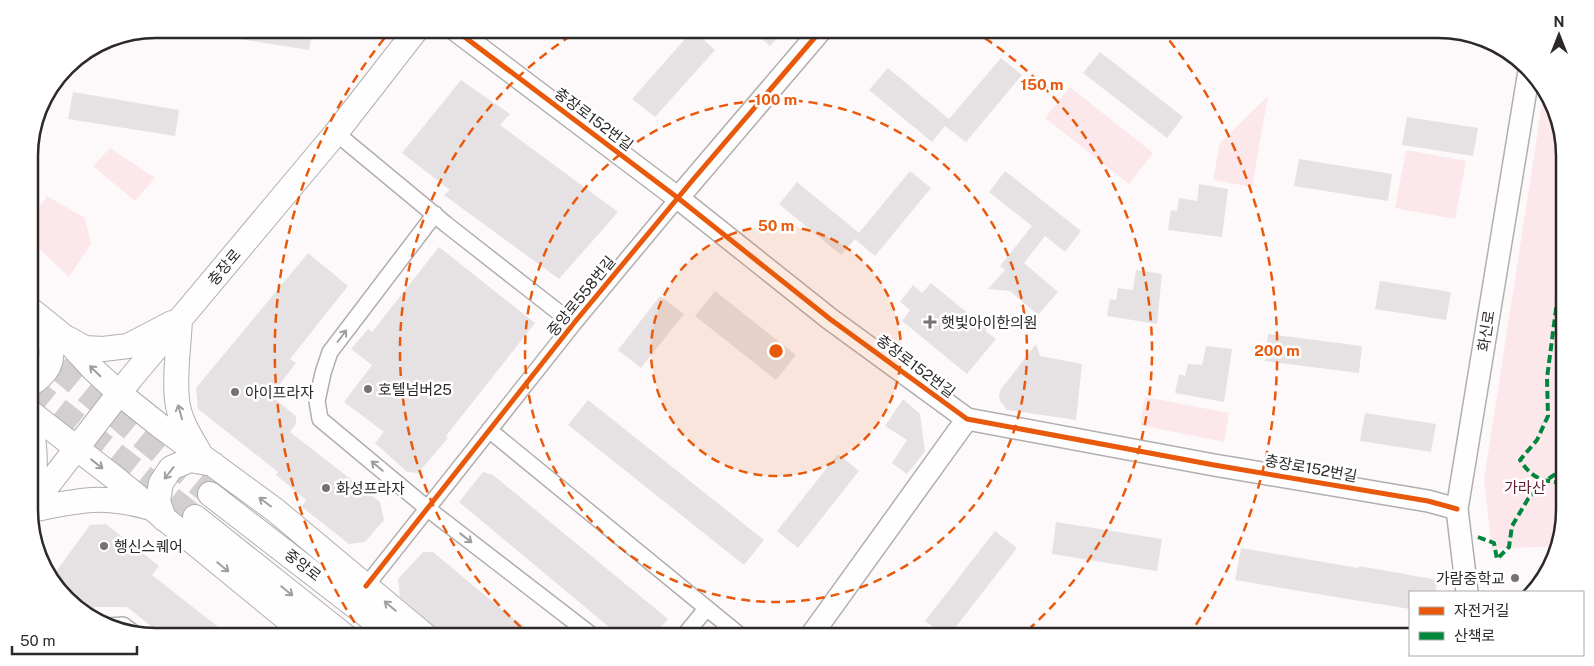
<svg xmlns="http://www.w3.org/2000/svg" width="1594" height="666" viewBox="0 0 1594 666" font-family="'Public Sans','Noto Sans KR',sans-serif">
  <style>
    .green { fill: #fce7ea }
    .building { fill: #e6e2e3 }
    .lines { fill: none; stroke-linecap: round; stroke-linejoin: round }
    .primary-tunnel { stroke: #d3cfd0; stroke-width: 24; stroke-dasharray: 24 12; stroke-linecap: butt }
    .street-casing { stroke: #b1aeae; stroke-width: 18 }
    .secondary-casing { stroke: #b1aeae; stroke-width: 24 }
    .primary-casing { stroke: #b1aeae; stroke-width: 26 }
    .street { stroke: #fffefe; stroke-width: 15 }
    .secondary { stroke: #fffefe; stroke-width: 21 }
    .primary { stroke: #fffefe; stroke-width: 24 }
    .quiet { stroke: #00873e; stroke-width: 4; stroke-dasharray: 8 4; stroke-linecap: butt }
    .cycleway-casing { stroke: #fff; stroke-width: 8 }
    .cycleway { stroke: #e8590c; stroke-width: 5 }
    .oneway { stroke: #a09e9f }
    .ring { fill: none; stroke: #e8590c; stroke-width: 2.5; stroke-dasharray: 9 6 }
    .poi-dot { fill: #767273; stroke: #fff; stroke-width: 2 }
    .labels { text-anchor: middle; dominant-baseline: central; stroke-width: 5; stroke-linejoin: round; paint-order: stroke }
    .street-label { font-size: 15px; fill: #2d292a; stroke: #fff }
    .poi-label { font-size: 15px; fill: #2d292a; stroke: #fff; text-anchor: start }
    .park-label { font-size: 15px; fill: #631b2f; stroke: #fff }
    .rim { fill: none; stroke: #2d292a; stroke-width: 2.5 }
    .centre { fill: #e8590c; stroke: #fff; stroke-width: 2.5 }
    .ring-label { font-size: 15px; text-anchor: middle; font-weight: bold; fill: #e8590c; stroke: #fff; stroke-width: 5; stroke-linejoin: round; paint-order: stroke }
  </style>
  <rect width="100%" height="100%" fill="#fdf9fa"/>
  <path class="green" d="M1070,87L1153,153L1129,184L1045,118Z
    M1544,91L1564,139L1565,510L1559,546L1492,549L1484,480Z
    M1268,96L1252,187L1213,180L1220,143Z
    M110,148L155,178L135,201L93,166Z
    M1406,150L1466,161L1455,219L1395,208Z
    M47,196L85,218L91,244L69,277L30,240L29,222Z
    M1145,397L1229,413L1224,442L1140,425Z"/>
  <path class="building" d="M221,29H313L309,50L221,36Z
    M750,29H785L770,46Z
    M693,30L715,50L655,117L632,99Z
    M1100,52L1183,117L1167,138L1083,73Z
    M1001,58L1022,75L966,142L945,126L932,142L869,90L888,68L949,119Z
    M461,80L510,114L500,125L618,212L559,279L444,195L450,190L402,153Z
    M73,92L179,110L175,136L68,119Z
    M1407,117L1478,128L1473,156L1402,145Z
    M1299,159L1392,174L1388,201L1294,186Z
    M910,171L931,188L875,256L855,239L841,255L779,204L797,182L859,233Z
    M1005,171L1081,231L1065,252L1045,236L1024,263L1058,292L1038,315L1010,291L988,289L1005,270L1000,266L1032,226L989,192Z
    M1199,184L1228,189L1222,237L1168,230L1171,210L1177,211L1179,198L1197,201Z
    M439,247L535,323L446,436L448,438L418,473L407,472L375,443L384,432L344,402L372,365L351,349L368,329L372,332Z
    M308,253L348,286L290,359L296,363L271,396L296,416V424L290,432L380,502L384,520L365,542L349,544L302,507L306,500L276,475L278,472L198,409L196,388Z
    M1136,270L1162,274L1157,324L1107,316L1110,299L1116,300L1118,288L1133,290Z
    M1380,281L1451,292L1446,320L1375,309Z
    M931,283L987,329L985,331L996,339L967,374L902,321L910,310L900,302L913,285L922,293Z
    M715,291L796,355L776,380L695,316Z
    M660,296L684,314L641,368L618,350Z
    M1268,334L1362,346L1359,373L1265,361Z
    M1036,344L1040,356L1082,364L1076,420L1007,410L1000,401L999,395L1001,389Z
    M1206,346L1232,349L1224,402L1175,393L1179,374L1185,376L1188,364L1202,365Z
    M903,399L920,414L925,452L907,474L892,463L907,440L885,426Z
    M588,400L764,540L744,565L568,425Z
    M1365,413L1436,424L1431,452L1360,441Z
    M838,454L859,471L798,548L777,531Z
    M483,472L493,475L668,619L652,637H621L459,502Z
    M1056,522L1162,539L1157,571L1052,554Z
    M106,524L159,566L152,575L231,637H165L127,607H95L90,614L60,594L52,577L90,525Z
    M995,531L1017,548L948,637H947L925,621Z
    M1241,548L1359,568V566L1438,580L1435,592H1410V609L1354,600L1235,580Z
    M423,552H433L505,612L538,637H447L400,597L398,579Z"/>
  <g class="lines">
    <path class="primary-tunnel" d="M30,345L210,494
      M30,387L195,517"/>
    <g class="street-casing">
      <path id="street" d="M336,133L447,225L557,311L574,323
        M435,214L330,352L323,373L317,401L320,419L428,509L594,637
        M489,430L742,637
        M366,586L574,323L678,198
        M108,626L123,625L135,634
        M683,637L706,609"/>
    </g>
    <g class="secondary-casing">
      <path id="secondary" d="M454,29L678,198L830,319L967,419L1214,465L1428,501L1457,509
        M678,198L822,29
        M1467,592L1457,509L1529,71
        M810,637L967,419"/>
    </g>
    <g class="primary-casing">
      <path id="primary" d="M30,309L61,334L93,369L119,393L159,425L275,510L427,637
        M180,319C179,345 174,375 177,400C179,419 189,435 198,450
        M67,338L85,348L103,349L128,346L172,323
        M30,383C35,382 37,380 41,376C58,361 50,342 46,322
        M30,412L115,478L309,637
        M31,427C36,450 36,473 31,495
        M210,494L395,637
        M31,507L131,378L336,133L417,29
        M31,510C76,501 101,494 147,507
        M195,517L346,637
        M164,519L158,501L161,483L171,468L190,460L213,464"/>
    </g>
    <use href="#street" class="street"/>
    <use href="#secondary" class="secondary"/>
    <use href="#primary" class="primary"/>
    <path class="quiet" d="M1564,248L1547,378L1548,416L1537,440L1520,460C1533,480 1543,481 1565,483
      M1478,537L1494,543L1497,559L1509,547L1512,526L1528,499L1545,481L1565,468"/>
    <g class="cycleway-casing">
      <path id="cycleway" d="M454,29L678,198L830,319L967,419L1214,465L1428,501L1457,509
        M366,586L574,323L691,182L822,29"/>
    </g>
    <use href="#cycleway" class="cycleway"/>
  </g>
  <defs><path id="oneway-shaft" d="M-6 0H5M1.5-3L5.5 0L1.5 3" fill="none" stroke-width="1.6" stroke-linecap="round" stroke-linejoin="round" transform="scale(1.25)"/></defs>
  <g class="oneway">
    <use href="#oneway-shaft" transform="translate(342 336) rotate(-53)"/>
    <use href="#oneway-shaft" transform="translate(95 371) rotate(-136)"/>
    <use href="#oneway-shaft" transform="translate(180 412) rotate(-106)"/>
    <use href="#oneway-shaft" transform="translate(97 464) rotate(38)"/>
    <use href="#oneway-shaft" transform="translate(377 466) rotate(-140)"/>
    <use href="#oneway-shaft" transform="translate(169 473) rotate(128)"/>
    <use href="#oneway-shaft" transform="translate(265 502) rotate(-143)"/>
    <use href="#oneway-shaft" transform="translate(466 538) rotate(38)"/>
    <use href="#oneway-shaft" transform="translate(223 567) rotate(39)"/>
    <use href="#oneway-shaft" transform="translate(287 591) rotate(39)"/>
    <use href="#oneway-shaft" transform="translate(390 606) rotate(-140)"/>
  </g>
  <circle cx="776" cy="351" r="125" fill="#e8590c" fill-opacity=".12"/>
  <g class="ring">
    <circle cx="776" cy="351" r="125"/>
    <circle cx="776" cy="351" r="251"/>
    <path d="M532 637A376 376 0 0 1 580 30M972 30A376 376 0 0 1 1020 637"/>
    <path d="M363 635A501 501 0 0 1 392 29M1160 29A501 501 0 0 1 1189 635"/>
  </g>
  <g class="poi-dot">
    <path d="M927.5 314.5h5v5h5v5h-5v5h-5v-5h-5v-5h5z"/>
    <circle cx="368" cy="389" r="5"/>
    <circle cx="235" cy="392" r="5"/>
    <circle cx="326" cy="488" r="5"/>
    <circle cx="104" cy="546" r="5"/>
    <circle cx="1515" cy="578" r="5"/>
  </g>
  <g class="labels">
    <g class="street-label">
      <text transform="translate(594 119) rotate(37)">충장로152번길</text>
      <text transform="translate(224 267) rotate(-50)">충장로</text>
      <text transform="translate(581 296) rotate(-51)">중앙로558번길</text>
      <text transform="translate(1486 331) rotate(-81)">화신로</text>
      <text transform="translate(916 366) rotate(37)">충장로152번길</text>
      <text transform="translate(1311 468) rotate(10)">충장로152번길</text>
      <text transform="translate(303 565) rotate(38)">중앙로</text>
    </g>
    <g class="poi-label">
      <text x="941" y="322">햇빛아이한의원</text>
      <text x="378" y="389">호텔넘버25</text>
      <text x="245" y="392">아이프라자</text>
      <text x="336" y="488">화성프라자</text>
      <text x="114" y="546">행신스퀘어</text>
      <text x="1505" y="578" text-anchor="end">가람중학교</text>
    </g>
    <g class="park-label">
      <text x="1525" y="487">가라산</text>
    </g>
  </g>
  <path d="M0 0H1594V666H0ZM156 38H1438A118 118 0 0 1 1556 156V510A118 118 0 0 1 1438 628H156A118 118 0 0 1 38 510V156A118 118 0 0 1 156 38Z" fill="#fff" fill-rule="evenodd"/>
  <path class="rim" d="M156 38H1438A118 118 0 0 1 1556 156V510A118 118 0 0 1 1438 628H156A118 118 0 0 1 38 510V156A118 118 0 0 1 156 38Z"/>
  <circle cx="776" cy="351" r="8" class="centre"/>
  <g class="ring-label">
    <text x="1042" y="90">150 m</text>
    <text x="776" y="105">100 m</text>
    <text x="776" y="231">50 m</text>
    <text x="1277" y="356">200 m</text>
  </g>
  <rect x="1409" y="591" width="175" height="65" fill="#ffffff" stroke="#aba9aa"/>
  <rect x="1419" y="607" width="25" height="8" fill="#e8590c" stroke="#aba9aa"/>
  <text x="1454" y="616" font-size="15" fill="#2d292a">자전거길</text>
  <rect x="1419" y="632" width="25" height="8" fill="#00873e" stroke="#aba9aa"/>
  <text x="1454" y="641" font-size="15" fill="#2d292a">산책로</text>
  <g transform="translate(1559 35)" stroke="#ffffff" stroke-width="4" paint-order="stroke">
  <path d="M0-4L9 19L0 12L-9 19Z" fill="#2d292a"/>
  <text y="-8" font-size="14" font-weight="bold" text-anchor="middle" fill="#2d292a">N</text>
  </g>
  <path d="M12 646v8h125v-8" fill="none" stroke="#2d292a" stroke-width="2.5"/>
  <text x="20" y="646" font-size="15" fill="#2d292a" stroke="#ffffff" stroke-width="4" paint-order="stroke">50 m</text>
</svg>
